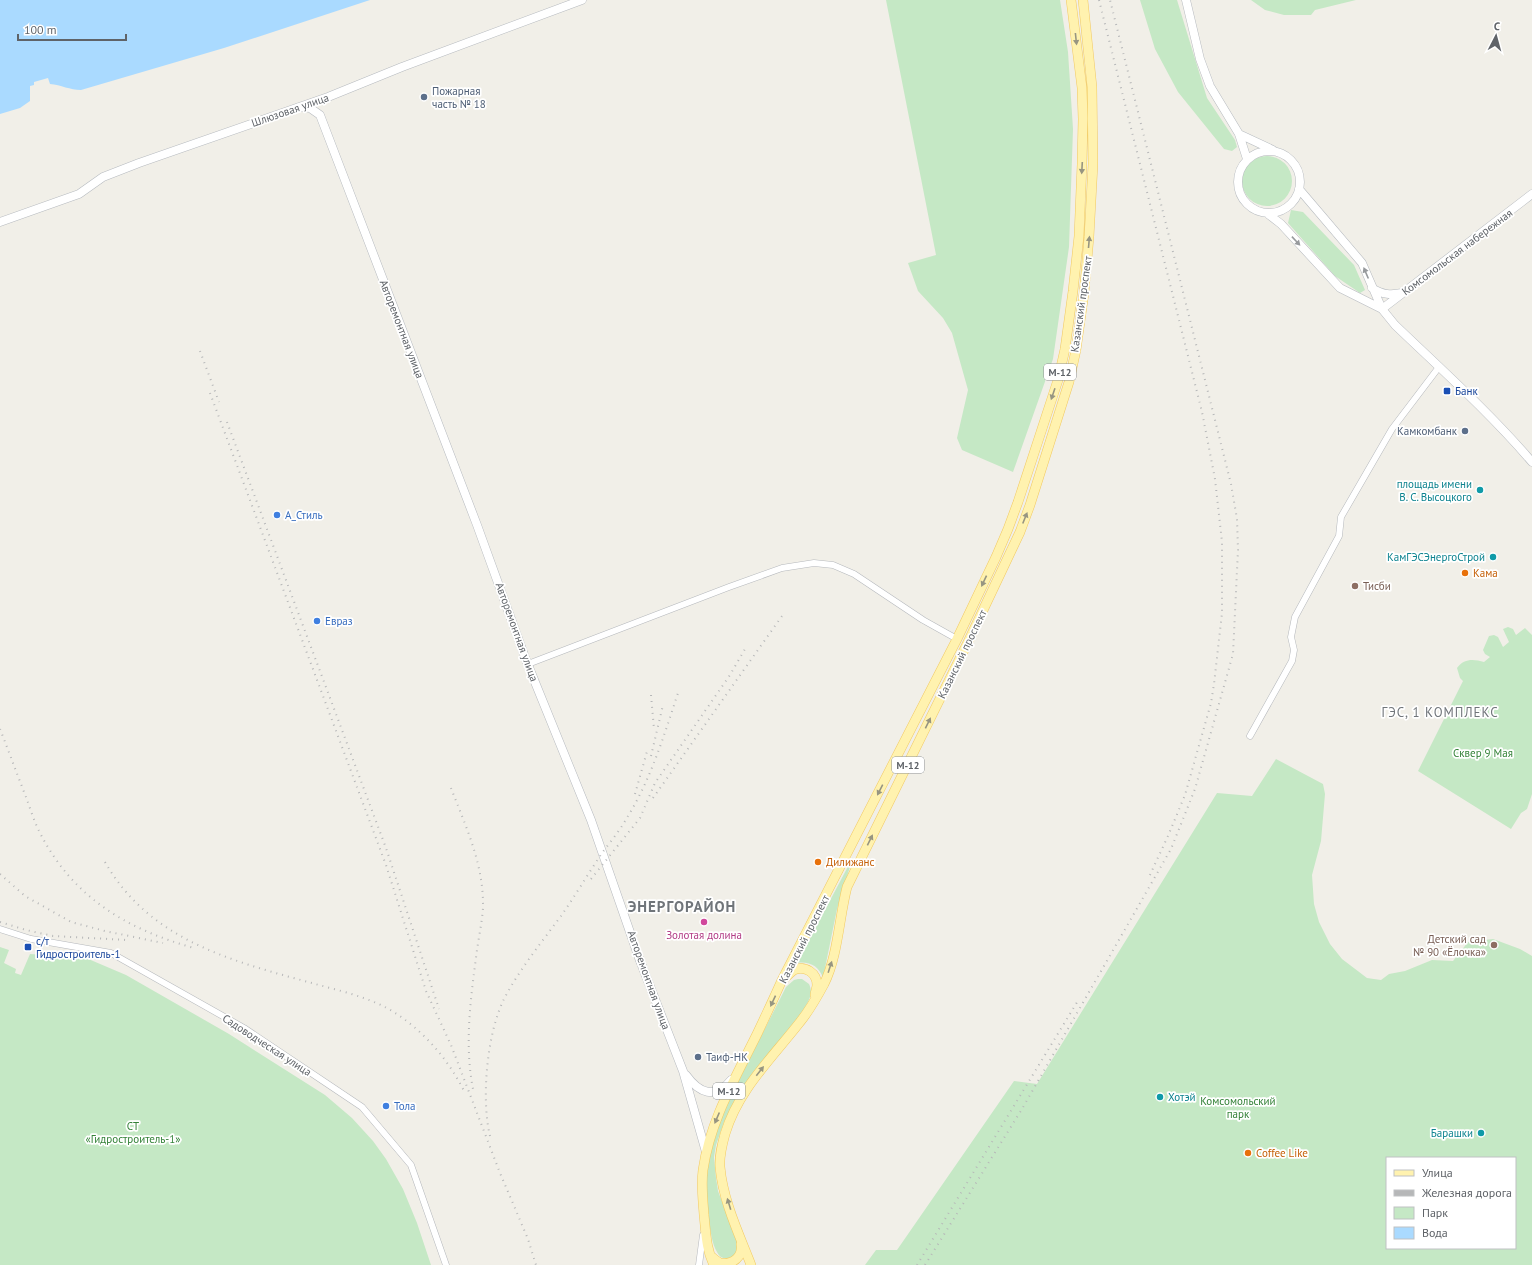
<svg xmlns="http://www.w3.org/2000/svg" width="1532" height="1265" viewBox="0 0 1532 1265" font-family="'PT Sans',sans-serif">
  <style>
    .green { fill: #c5e8c5; fill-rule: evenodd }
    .water { fill: #aadaff }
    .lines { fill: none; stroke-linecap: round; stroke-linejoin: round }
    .street-casing { stroke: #b5b8bc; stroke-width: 7 }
    .secondary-casing { stroke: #b6babf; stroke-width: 9 }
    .primary-casing { stroke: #f2c960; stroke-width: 10 }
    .street { stroke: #fff; stroke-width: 6 }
    .secondary { stroke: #fff; stroke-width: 8 }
    .primary { stroke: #fff2af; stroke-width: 9 }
    .rail { stroke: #b6b7b8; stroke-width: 2; stroke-dasharray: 1 5; stroke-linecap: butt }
    .oneway { fill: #979581 }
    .oneway2 { fill: #979a9d }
    .service-dot { fill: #5c6f8a; stroke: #fff; stroke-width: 1.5 }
    .transit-dot { fill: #1a4fb4; stroke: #fff; stroke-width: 1.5 }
    .culture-dot { fill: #0f9aa8; stroke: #fff; stroke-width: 1.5 }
    .shop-dot { fill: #3f7fe0; stroke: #fff; stroke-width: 1.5 }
    .food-dot { fill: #e8710a; stroke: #fff; stroke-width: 1.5 }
    .education-dot { fill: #8d6e63; stroke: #fff; stroke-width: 1.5 }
    .hotel-dot { fill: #d1479c; stroke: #fff; stroke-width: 1.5 }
    .labels { text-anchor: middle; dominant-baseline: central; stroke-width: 3.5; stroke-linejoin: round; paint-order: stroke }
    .shield { fill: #fff; stroke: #8f9295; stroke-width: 1 }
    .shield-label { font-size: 10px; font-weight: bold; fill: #5f6368 }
    .service-label { font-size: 11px; fill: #4e5e75; stroke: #fff; text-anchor: start }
    .street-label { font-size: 11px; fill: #5f6368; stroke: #fff }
    .transit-label { font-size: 11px; fill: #164399; stroke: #fff; text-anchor: start }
    .culture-label { font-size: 11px; fill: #0d838f; stroke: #fff; text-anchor: end }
    .shop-label { font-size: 11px; fill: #366cbe; stroke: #fff; text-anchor: start }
    .food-label { font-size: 11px; fill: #c56008; stroke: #fff; text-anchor: start }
    .education-label { font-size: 11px; fill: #785e54; stroke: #fff; text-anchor: start }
    .park-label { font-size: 11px; fill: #348238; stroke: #fff }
    .hotel-label { font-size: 11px; fill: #b23c85; stroke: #fff }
    .quarter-label { font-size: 13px; letter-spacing: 1px; fill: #70757a; stroke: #fff }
    .district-label { font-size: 15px; font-weight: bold; letter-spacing: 1px; fill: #70757a; stroke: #fff }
  </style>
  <rect width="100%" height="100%" fill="#f1efe8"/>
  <path class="green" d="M886,0H1060L1068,52L1073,129L1069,247L1053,359L1013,472L962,450L957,438L968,390L952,333L943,318L918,291L908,263L936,255Z
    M1140,0H1177L1207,98L1235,140L1237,147L1232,151L1224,149L1178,92L1155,49Z
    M1251,0H1356L1315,10L1311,15H1284L1265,10Z
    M1242 181a25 25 0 1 1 50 0a25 25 0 1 1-50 0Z
    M1291,210L1303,212L1354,265L1365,290L1360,293L1335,276L1288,223Z
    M1508,627L1513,629L1516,635L1525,628L1532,635V794L1527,809L1521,813L1511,829L1418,771L1463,681L1460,678L1457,668C1464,658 1474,659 1484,662L1490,657L1485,654L1483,650L1489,636L1494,635L1498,637L1503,647L1509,642L1503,629Z
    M1276,759L1323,784L1325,794L1321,841L1312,875L1314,904L1319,922L1330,944L1342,959L1367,978L1381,980L1389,974L1405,971L1432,960L1453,961L1468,942L1493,939L1520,949L1532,956V1265H865L876,1250H897L1014,1081L1037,1084L1217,793L1252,796ZM1387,1158H1515V1248H1387Z
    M853,857L837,909L823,978C819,966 809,961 797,963Z
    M0,947L9,950L4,963L16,969L15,973L21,975L30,954L86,958L126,975L229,1034L325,1095L352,1118L373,1141L386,1159L403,1189L417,1223L431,1265H0Z
    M798,979H802L809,984C814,994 808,1002 803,1011L744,1085L724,1122L716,1145L714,1157L716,1178L718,1191L737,1241L738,1245L735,1255C728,1260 721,1260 717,1252C712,1244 711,1232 709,1223C707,1210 705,1196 705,1183C706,1142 731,1096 749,1060C761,1036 774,1011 786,987L794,980Z"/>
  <path class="water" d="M0,0H370L224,48L81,90C70,90 61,85 50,84L48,78L34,82V85L30,86V101L20,108L0,114Z"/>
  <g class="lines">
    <g class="street-casing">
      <path id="street" d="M528,664L729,587L782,568L814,563L833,565L854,574L923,620L957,639
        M1250,736L1292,661L1294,650L1291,637L1295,617L1339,536L1341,517L1392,429L1439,367
        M0,929L31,939L111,953L244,1028L362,1107L411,1165L446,1265
        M699,1265L703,1235"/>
    </g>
    <g class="secondary-casing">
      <path id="secondary" d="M1186,0L1200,59L1210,86L1239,134L1247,159
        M299,107L310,108L320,115L477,525L526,660L591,820L639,958L683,1071L706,1152
        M1239,134L1273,150
        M1238 182a31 31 0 1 1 62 0a31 31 0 1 1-62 0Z
        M1299,189L1362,263L1382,309L1395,325C1442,370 1490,413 1532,462
        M1268,214L1281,224L1340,288L1382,309
        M0,222L79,194L103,177L139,163L328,97L402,67L582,0
        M1372,288C1383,295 1391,295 1402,293
        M1382,309L1532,194
        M686,1075C699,1093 715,1100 731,1080"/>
    </g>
    <g class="primary-casing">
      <path id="primary" d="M786,977C788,975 791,972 794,970C805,965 817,973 817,985C817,988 815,992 815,995
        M712,1257C714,1259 717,1261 720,1263C734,1265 743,1256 741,1244
        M714,1265C706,1249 706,1233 704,1215C703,1200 701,1185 703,1170C710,1120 736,1077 758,1032C766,1015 774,998 782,980L957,639L996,557L1008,529L1018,502L1058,380L1065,349L1073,291L1079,236L1082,164L1083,119L1082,88L1071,0
        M751,1265C739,1234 723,1201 720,1167C719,1156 722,1145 725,1134C738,1090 772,1058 800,1022C809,1011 817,997 824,984C838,956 839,918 847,887L968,642L1020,532L1030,505L1069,382L1076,350L1084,293L1089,237L1093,164L1092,87L1083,0"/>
    </g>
    <use href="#street" class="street"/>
    <use href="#secondary" class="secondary"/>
    <use href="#primary" class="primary"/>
    <path class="rail" d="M1099,0L1202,412L1215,479L1222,542V613L1214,684L1211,703L1185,795L1168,836L1149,877
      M200,351L219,402
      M210,393L386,865L426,991L451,1045L500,1173L528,1239L536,1265
      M227,422L386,848L439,1009
      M651,695L654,729
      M0,729C9,752 17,774 26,797C30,808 34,821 39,831C72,897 126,929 194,948
      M651,756L663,705
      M451,788C466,827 484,865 483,908C482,922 479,936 477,950C471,996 464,1043 473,1089
      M635,794L648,748
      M653,798L782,616
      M105,862C149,939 228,960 308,982C333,989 361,995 385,1007C420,1026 448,1058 465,1093
      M0,874L25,896L71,922L105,931L163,943
      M591,879L640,818L655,783L730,675L745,649
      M0,922L26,930L53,936L127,940
      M490,1136C481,1099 487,1033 504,999C519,970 541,943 561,916C575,896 588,874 602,853C611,841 621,829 628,816C652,777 665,732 679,690
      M917,1265L1079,999
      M925,1265L1022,1109L1171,849L1195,789L1233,654L1238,550L1237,519L1231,484L1110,0"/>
  </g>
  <defs><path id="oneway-solid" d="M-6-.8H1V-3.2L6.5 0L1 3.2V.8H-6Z"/></defs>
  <g class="oneway">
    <use href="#oneway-solid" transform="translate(1076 39) rotate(84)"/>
    <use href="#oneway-solid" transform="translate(1082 168) rotate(93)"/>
    <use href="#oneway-solid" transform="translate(1089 242) rotate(-85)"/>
    <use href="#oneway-solid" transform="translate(1053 394) rotate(109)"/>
    <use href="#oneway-solid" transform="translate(1025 518) rotate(-68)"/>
    <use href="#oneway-solid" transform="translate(984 581) rotate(115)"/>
    <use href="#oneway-solid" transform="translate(928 723) rotate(-64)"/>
    <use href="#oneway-solid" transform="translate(880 790) rotate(117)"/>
    <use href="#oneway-solid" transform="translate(870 840) rotate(-64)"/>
    <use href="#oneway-solid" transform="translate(830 967) rotate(-72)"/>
    <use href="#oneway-solid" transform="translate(773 1001) rotate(115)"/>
    <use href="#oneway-solid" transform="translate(760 1071) rotate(-52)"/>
    <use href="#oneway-solid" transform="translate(717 1118) rotate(113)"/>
    <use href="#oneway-solid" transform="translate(729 1204) rotate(-107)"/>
  </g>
  <g class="oneway2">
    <use href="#oneway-solid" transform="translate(1296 241) rotate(47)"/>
    <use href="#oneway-solid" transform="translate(1366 273) rotate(-113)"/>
  </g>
  <g class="service-dot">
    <circle cx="424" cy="97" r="4"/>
    <circle cx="1465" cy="431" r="4"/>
    <circle cx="698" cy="1057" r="4"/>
  </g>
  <g class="transit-dot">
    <rect x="1443" y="387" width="8" height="8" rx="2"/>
    <rect x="24" y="943" width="8" height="8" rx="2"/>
  </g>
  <g class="culture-dot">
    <circle cx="1480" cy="490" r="4"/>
    <circle cx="1493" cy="557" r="4"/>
    <circle cx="1160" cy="1097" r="4"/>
    <circle cx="1481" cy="1133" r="4"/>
  </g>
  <g class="shop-dot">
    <circle cx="277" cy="515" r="4"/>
    <circle cx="317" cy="621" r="4"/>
    <circle cx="386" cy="1106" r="4"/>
  </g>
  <g class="food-dot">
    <circle cx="1465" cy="573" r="4"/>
    <circle cx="818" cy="862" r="4"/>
    <circle cx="1248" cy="1153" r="4"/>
  </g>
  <g class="education-dot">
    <circle cx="1355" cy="586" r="4"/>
    <circle cx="1494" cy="945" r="4"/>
  </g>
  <circle class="hotel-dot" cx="704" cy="922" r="4"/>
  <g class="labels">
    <g class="shield">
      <rect x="1044" y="364" width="32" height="16" rx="3"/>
      <rect x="892" y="757" width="32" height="16" rx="3"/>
      <rect x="713" y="1083" width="32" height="16" rx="3"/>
    </g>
    <g class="shield-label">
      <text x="1060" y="372">М-12</text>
      <text x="908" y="765">М-12</text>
      <text x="729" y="1091">М-12</text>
    </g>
    <g class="service-label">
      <text x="432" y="91">Пожарная<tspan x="432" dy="13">часть № 18</tspan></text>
      <text x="1457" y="431" text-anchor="end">Камкомбанк</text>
      <text x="706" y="1057">Таиф-НК</text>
    </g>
    <g class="street-label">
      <text transform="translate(290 110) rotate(-19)">Шлюзовая улица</text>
      <text transform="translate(1457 252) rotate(-37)">Комсомольская набережная</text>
      <text transform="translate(1081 304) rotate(-82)">Казанский проспект</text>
      <text transform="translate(402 329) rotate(69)">Авторемонтная улица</text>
      <text transform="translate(517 632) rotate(70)">Авторемонтная улица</text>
      <text transform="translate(962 654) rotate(-64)">Казанский проспект</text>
      <text transform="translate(804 939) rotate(-63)">Казанский проспект</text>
      <text transform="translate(649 980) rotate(70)">Авторемонтная улица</text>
      <text transform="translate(267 1045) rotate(33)">Садоводческая улица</text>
    </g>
    <g class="transit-label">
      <text x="1455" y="391">Банк</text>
      <text x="36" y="941">с/т<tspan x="36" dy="13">Гидростроитель-1</tspan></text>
    </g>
    <g class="culture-label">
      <text x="1472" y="484">площадь имени<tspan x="1472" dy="13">В. С. Высоцкого</tspan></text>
      <text x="1485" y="557">КамГЭСЭнергоСтрой</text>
      <text x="1168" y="1097" text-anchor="start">Хотэй</text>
      <text x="1473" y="1133">Барашки</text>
    </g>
    <g class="shop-label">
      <text x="285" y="515">А_Стиль</text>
      <text x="325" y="621">Евраз</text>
      <text x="394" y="1106">Тола</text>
    </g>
    <g class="food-label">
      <text x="1473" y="573">Кама</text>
      <text x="826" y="862">Дилижанс</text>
      <text x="1256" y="1153">Coffee Like</text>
    </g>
    <g class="education-label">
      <text x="1363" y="586">Тисби</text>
      <text x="1486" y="939" text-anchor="end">Детский сад<tspan x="1486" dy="13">№ 90 «Ёлочка»</tspan></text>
    </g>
    <g class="park-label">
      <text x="1483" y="753">Сквер 9 Мая</text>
      <text x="1238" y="1101">Комсомольский<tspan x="1238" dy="13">парк</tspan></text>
      <text x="133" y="1126">СТ<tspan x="133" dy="13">«Гидростроитель-1»</tspan></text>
    </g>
    <g class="hotel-label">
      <text x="704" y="935">Золотая долина</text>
    </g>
    <g class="quarter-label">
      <text x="1440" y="712">ГЭС, 1 КОМПЛЕКС</text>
    </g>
    <g class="district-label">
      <text x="682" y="906">ЭНЕРГОРАЙОН</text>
    </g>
  </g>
  <rect x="1386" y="1157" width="130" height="92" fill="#ffffff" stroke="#bfc1c3"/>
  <rect x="1394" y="1170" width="20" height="6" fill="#fff2af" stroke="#bfc1c3"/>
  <text x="1422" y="1177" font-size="12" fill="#5f6368">Улица</text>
  <rect x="1394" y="1190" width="20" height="6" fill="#b6b7b8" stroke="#bfc1c3"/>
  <text x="1422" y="1197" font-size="12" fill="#5f6368">Железная дорога</text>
  <rect x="1394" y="1207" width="20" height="12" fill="#c5e8c5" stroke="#bfc1c3"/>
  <text x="1422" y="1217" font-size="12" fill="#5f6368">Парк</text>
  <rect x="1394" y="1227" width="20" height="12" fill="#aadaff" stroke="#bfc1c3"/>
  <text x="1422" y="1237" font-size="12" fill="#5f6368">Вода</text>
  <g transform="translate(1496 36) rotate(6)" stroke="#ffffff" stroke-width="3" paint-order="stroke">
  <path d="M0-3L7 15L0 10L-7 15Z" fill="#5f6368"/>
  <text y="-6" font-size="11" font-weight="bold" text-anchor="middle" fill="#5f6368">С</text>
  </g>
  <path d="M18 34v6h108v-6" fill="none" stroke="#5f6368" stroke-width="2"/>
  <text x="24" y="34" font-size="12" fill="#5f6368" stroke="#ffffff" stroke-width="3" paint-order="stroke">100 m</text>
</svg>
